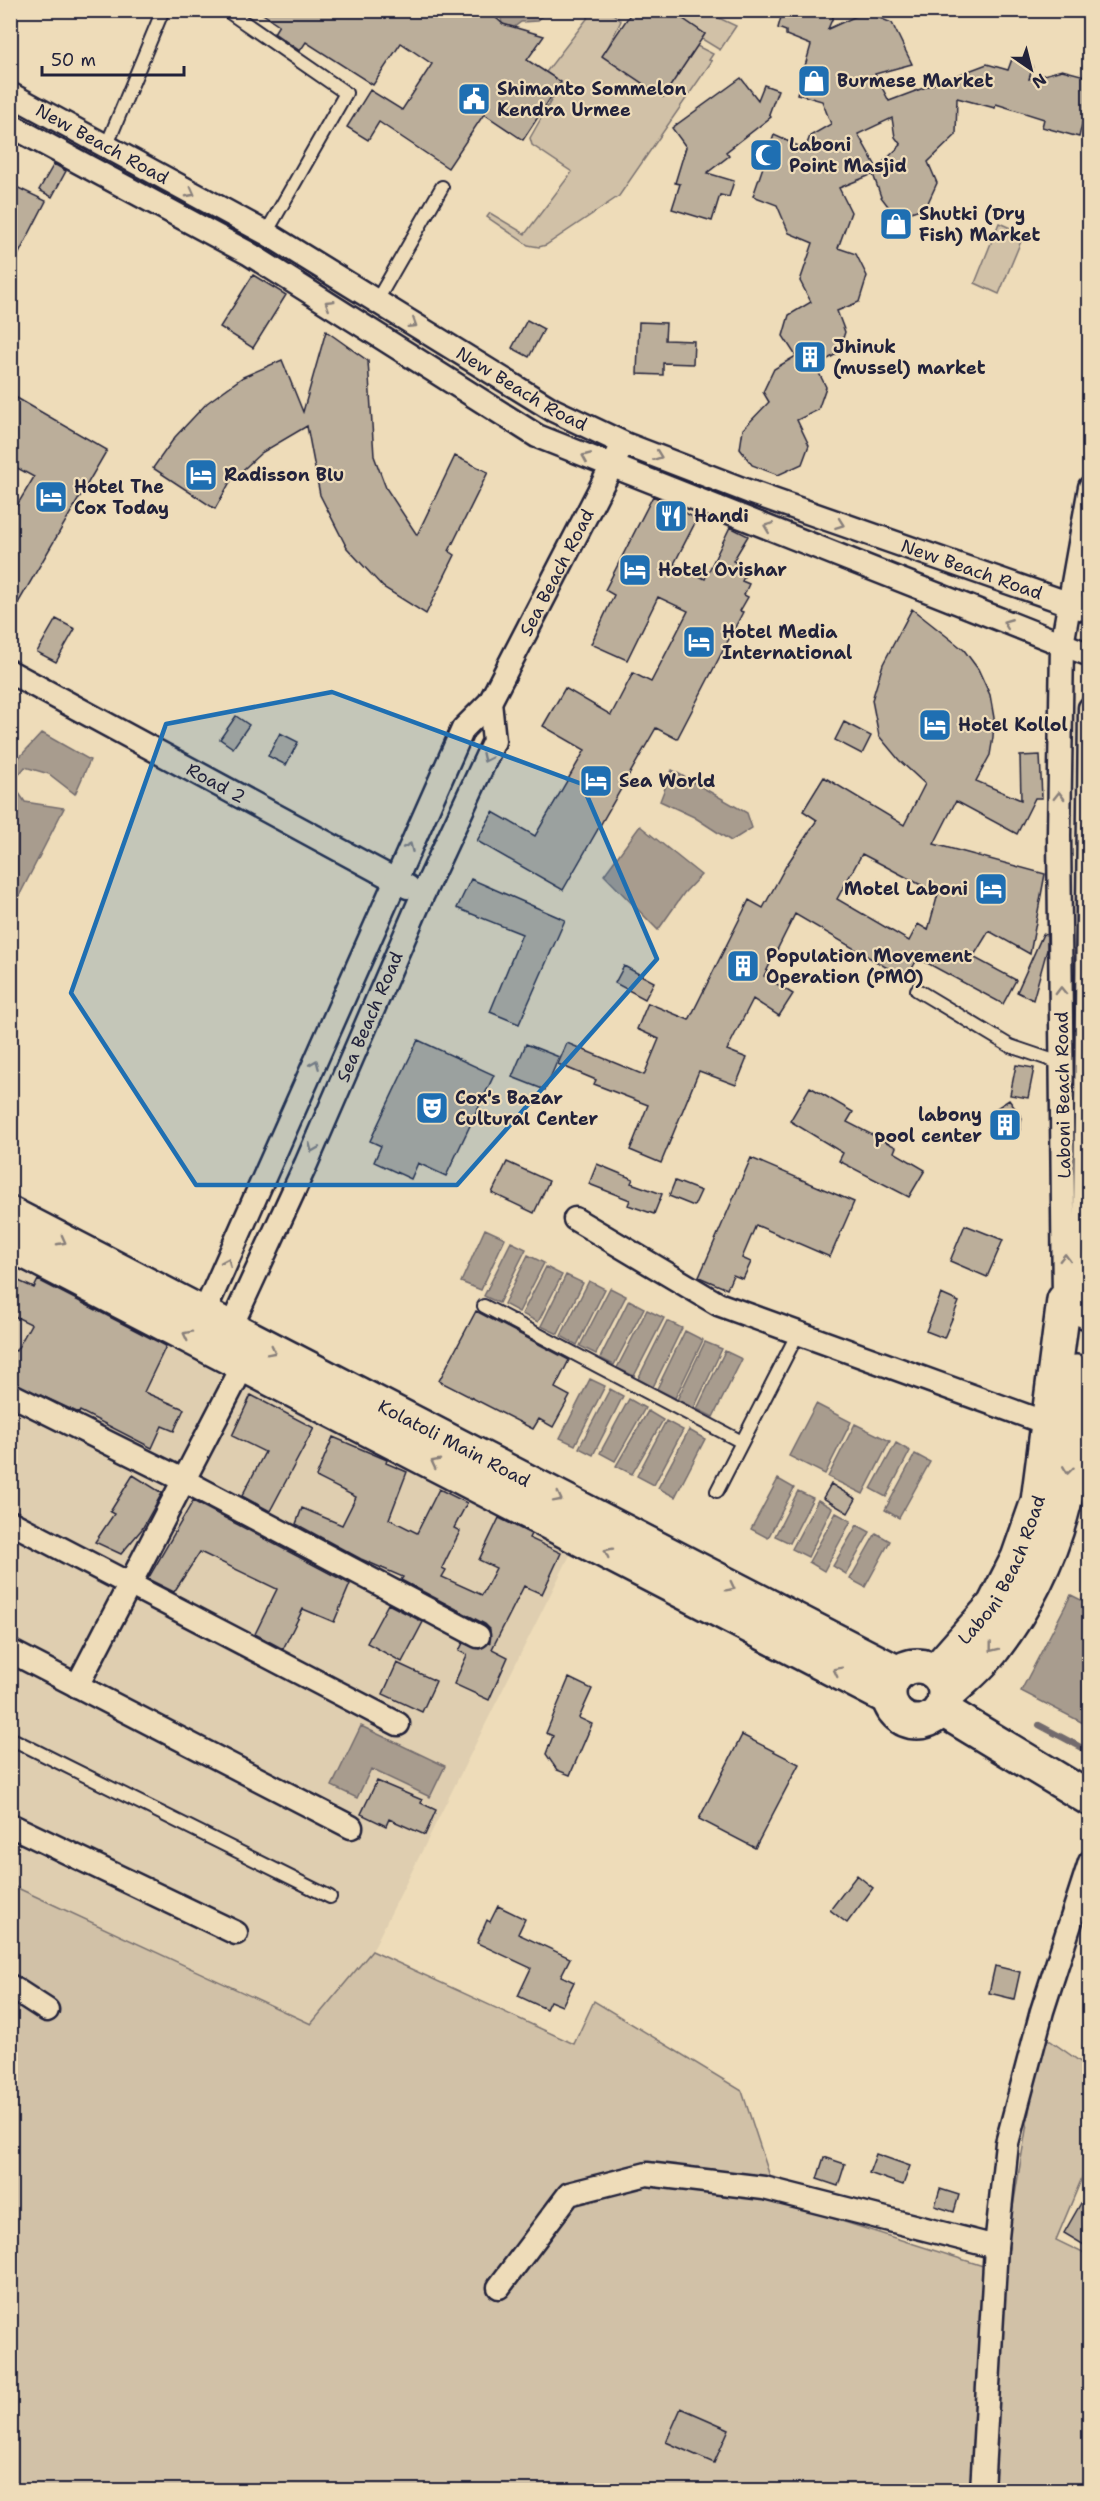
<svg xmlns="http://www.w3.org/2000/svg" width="1100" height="2501" viewBox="0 0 1100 2501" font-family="'Shantell Sans',sans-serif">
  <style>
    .built { fill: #dfceb0 }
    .green { fill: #d1c1a7; stroke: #7a7271; stroke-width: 1.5 }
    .water { fill: #a89c8e; stroke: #726b6d; stroke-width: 1.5 }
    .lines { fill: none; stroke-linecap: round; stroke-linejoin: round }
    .stream { stroke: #726b6d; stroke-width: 6 }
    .building { fill: #bbae9a; stroke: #22223b; stroke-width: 1.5; fill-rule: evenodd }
    .lane-casing { stroke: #22223b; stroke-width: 16 }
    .street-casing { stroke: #22223b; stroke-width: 27 }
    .secondary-casing { stroke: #22223b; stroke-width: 38 }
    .highway-casing { stroke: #22223b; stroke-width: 38 }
    .lane { stroke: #eedcb9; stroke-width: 12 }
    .street { stroke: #eedcb9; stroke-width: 22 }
    .secondary { stroke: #eedcb9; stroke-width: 33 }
    .highway { stroke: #eedcb9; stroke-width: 33 }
    .oneway { stroke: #887f7a }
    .marked { fill: #1f6fb2; fill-opacity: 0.2; stroke: #1f6fb2; stroke-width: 4.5; stroke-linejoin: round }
    .labels { text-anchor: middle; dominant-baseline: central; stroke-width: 4.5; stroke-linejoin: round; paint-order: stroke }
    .poi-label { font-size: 18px; font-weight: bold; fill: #22223b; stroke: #eedcb9; text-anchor: start }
    .street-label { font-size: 18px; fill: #22223b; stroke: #eedcb9 }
  </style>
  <rect width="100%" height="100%" fill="#eedcb9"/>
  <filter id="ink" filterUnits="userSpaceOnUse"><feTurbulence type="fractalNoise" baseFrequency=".0167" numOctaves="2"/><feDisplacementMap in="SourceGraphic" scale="12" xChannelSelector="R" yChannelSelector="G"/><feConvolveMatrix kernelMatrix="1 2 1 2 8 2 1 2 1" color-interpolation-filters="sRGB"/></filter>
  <g filter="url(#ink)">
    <path class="built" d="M11,1240L580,1535L372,1951L312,2024L11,1885Z"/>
    <path class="green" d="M593,11H610L621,21L603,57L663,97L697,46L713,54L709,60L712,61L619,196L546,245L539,247L528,245L487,217L490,213L525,234L572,172L532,145L530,138L561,83L546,72Z
      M670,11H704L736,26L720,50L702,39L705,34Z
      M999,223L1024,234L999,294L975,283Z
      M11,1885L311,2024L372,1951L574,2044L594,2001L742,2091L778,2201L1002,2272L1042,2035L1089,2068V2161L1056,2240L1089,2256V2490H11Z"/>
    <path class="water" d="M503,11H547L537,21L521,22L513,28L504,26C500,21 500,17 503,11Z
      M42,733L90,760L75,794L49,774L25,767L12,783L25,802L64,808L15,904L10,903L11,762L14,763Z
      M672,770L747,813L752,828L731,841L694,817L660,801Z
      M640,826L701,875L684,893L658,930L604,875Z
      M485,1229L505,1238L481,1290L461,1282Z
      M511,1242L526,1249L499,1303L484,1296Z
      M528,1255L544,1263L519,1312L504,1304Z
      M546,1267L562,1275L538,1322L522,1314Z
      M566,1275L583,1283L558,1334L541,1326Z
      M589,1281L605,1289L577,1345L561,1336Z
      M610,1288L626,1296L596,1354L580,1346Z
      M629,1300L644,1308L614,1365L600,1358Z
      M647,1310L664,1318L634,1376L617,1368Z
      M667,1321L682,1328L653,1387L638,1379Z
      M685,1331L703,1340L675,1398L657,1389Z
      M705,1342L722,1349L694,1408L677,1400Z
      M725,1351L742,1359L713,1417L697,1409Z
      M590,1379L605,1386L575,1445L560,1438Z
      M610,1389L623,1396L593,1455L579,1448Z
      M629,1399L645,1408L615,1461L600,1453Z
      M816,1404L851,1422L825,1474L789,1456Z
      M648,1411L663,1420L632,1474L616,1466Z
      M666,1421L683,1430L654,1485L637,1476Z
      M855,1424L890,1441L863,1494L828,1477Z
      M689,1430L705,1439L675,1497L658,1488Z
      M896,1443L910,1451L886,1497L871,1489Z
      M915,1454L930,1462L899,1518L885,1510Z
      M778,1479L794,1488L768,1538L751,1529Z
      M798,1491L813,1498L790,1543L775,1536Z
      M818,1500L832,1508L808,1557L792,1549Z
      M836,1513L851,1521L824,1571L809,1562Z
      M857,1525L870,1532L846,1574L833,1566Z
      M876,1533L890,1541L865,1587L850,1579Z
      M1071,1595L1089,1604V1726L1021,1691Z
      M361,1726L445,1766L430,1797L371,1769L357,1798L332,1786Z"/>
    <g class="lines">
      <path class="stream" d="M1039,1725L1090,1752"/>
    </g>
    <path class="building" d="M257,10H487L503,24L544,36L527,60L561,82L523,140L484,114L448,168L379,122L368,140L347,127L370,90L402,110L432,64L401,43L373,85L306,42L300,51L274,33L279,25Z
      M633,10H670L705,34L663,97L602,56Z
      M783,10H836L828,29L865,12L892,23L912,64L875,74L889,101L987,64L1008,70L1012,59L1033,66L1029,79L1062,70L1089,77V107H1086L1079,137L1042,127L1044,119L996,104L995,108L957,98L956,135L928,162L937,183L926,207L908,213L891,210L881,197L873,174L839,188L851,212L838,248L856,254L867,276L859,302L837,311L845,332L838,353L823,362L819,373L826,387L818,410L797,420L809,445L802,464L778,475L752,465L740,449L743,429L769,402L763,392L774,369L796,356L783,336L789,315L811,302L800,281L813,243L789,233L777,205L753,196L774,135L805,149L810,136L831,124L822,101L797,94L811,45L786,35V31L778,28ZM892,118L895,137L901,145L877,168L858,134Z
      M741,78L758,100L764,85L778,90L769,114L771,117L726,152L729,156L707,173L734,181L729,197L720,195L712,221L672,209L680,184L675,183L686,147L672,128Z
      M54,164L66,171L52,197L39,190Z
      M10,184L46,201L10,271Z
      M253,275L286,295L253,348L220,327Z
      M527,320L544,329L529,357L512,348Z
      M639,322L666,323L665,340L694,341L693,364L663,363V375L637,374Z
      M326,331L368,361L374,456L386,488L417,535L455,456L488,472L449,551L455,555L426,614L383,587L347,548L320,495L307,426L261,453L230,482L215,509L153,468L175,437L207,403L243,377L282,360L303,412Z
      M10,394L107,450L10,617V517L34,477L10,464Z
      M653,496L697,519L674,564L705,579L730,527L748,536L733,561L748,569L742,581L749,584L744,595L748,597L740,611L743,612L677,739L656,728L563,890L477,841L493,812L535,836L585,750L543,726L565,688L611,715L633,673L651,682L688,611L658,597L627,660L591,644L614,595L605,590Z
      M912,609L964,650L978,669L990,695L994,718L993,737L990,755L976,781L1021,800L1020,756L1040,755L1042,798H1035L1017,834L956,801L934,844L1045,874L1030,954L989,931L973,957L1016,980L1003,1004L918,958L906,979L795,914L764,976L793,994L779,1016L753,999L727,1050L747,1058L736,1085L699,1071L661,1163L630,1150L648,1105L594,1084L596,1080L558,1064L567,1043L644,1075L659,1039L637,1029L648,1003L689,1020L749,900L763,908L786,866L817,820L803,811L824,777L904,825L925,784L899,760L879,736L872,700L883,664ZM862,854L938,894L928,930L918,924L909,941L837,899Z
      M56,619L75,629L56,662L37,652Z
      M236,716L249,725L233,748L220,739Z
      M844,722L871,736L862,754L835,740Z
      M280,733L298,742L286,765L268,756Z
      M471,879L565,920L519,1024L490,1012L522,934L457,908Z
      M1043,934L1047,935V950L1033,1000L1017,992Z
      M624,966L654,982L645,999L615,983Z
      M418,1040L494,1075L446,1176L418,1163L411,1179L374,1162L381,1146L370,1141Z
      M526,1044L559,1057L545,1090L512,1077Z
      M1016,1065L1034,1068L1028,1098L1010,1095Z
      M810,1087L853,1112L847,1122L896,1147L894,1152L925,1170L909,1197L839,1161L843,1153L790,1121Z
      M1009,1100L1022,1118L1020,1130L1009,1138L998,1136L991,1129L989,1120L992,1111Z
      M751,1158L854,1202L830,1257L756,1225L742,1258L751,1262L743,1279L733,1275L727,1289L699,1277Z
      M507,1162L549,1181L534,1213L492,1193Z
      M597,1164L633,1179L631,1183L662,1194L654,1214L628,1205L630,1200L589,1184Z
      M675,1181L701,1191L694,1206L669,1196Z
      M965,1225L1003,1240L987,1277L950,1261Z
      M10,1277L34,1288L38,1280L166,1346L144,1392L184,1409L174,1431L162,1426L152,1448L80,1411L79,1413L10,1381V1348L16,1351L31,1324L10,1314Z
      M941,1294L959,1302L944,1338L926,1331Z
      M476,1311L569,1360L555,1388L570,1396L553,1427L539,1419L533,1429L439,1381Z
      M251,1395L314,1428L270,1511L242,1496L265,1452L232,1436Z
      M333,1437L387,1460L386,1463L407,1472L389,1519L417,1533L439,1489L467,1503L454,1528L460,1531L442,1568L446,1570L442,1577L482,1595L496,1568L479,1560L499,1518L531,1534L529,1538L561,1553L542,1594L524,1586L492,1649L508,1657L489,1700L454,1684L467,1655L459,1651L463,1643L479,1649L490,1642V1629L485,1624L401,1580L403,1577L361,1559L296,1524L302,1508L342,1525L356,1497L316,1477Z
      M133,1475L162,1493L142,1529L121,1554L95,1542L114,1514L110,1512Z
      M831,1484L856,1499L848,1513L823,1498Z
      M193,1501L350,1584L334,1622L303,1609L283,1649L255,1634L277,1589L200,1552L174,1592L148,1579Z
      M388,1604L423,1622L402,1662L367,1643Z
      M397,1663L436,1681L422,1712L383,1694Z
      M569,1678L592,1689L579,1718L592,1724L570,1775L557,1770L546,1754L553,1736L546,1733Z
      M742,1735L799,1764L755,1848L699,1819Z
      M377,1781L422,1800L421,1803L436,1810L425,1835L389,1819L386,1826L361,1814Z
      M857,1875L873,1888L847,1923L830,1910Z
      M498,1906L525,1919L518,1934L570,1958L561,1976L574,1982L562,2006L550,2001L546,2009L518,1996L531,1968L477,1943L487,1920L490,1922Z
      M995,1966L1020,1972L1014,1999L989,1993Z
      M876,2154L910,2166L903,2185L869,2173Z
      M824,2157L845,2164L838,2186L817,2179Z
      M940,2189L959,2195L954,2212L935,2206Z
      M1089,2189V2248L1064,2233Z
      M681,2408L729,2429L714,2463L666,2442Z"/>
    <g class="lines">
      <g class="lane-casing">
        <path id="lane" d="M226,10L346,93L266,233
          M106,147L163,10
          M376,302L442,187
          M917,990L1010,1046L1063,1064
          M484,1306L740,1441
          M717,1491L798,1333
          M10,1738L330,1897"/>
      </g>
      <g class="street-casing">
        <g id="street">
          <path id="s1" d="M10,94L266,233L553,410L625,444L750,492L1090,611"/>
          <path d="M10,125L248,253L537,436L1090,655"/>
          <path id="s2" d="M10,672L408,887"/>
          <path d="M575,1219L718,1304L1049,1424"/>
          <path d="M1064,1300L1059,835L1062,645L1090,487"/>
          <path d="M1079,1307L1085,1217L1090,708"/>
          <path id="s3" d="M203,1315L463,729L490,702L618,454"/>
          <path id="s4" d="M230,1329L306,1164L423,894L494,741L490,702"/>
          <path d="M10,1394L183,1480L478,1636"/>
          <path d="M10,1522L398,1724"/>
          <path d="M10,1651L351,1827"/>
          <path d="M77,1686L244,1364"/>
          <path d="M10,1825L236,1933"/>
          <path d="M10,1986L47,2010"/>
          <path d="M499,2287L569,2194L647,2174L764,2188L996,2247L1007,2143L1042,2011L1090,1862"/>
          <path d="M982,2490L996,2247"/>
        </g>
      </g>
      <g class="secondary-casing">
        <path id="secondary" d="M941,1709L1090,1799"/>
      </g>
      <g class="highway-casing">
        <g id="highway">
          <path id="s5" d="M10,1214L898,1673"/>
          <path d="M10,1244L889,1698"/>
          <circle cx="917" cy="1694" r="28"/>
          <path id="s6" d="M935,1672L994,1605L1018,1558L1038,1501L1064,1300L1090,1313"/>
          <path d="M945,1697C961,1681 981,1666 994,1648C1026,1606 1051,1556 1064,1504C1074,1462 1074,1415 1076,1372"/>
        </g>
      </g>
      <use href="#lane" class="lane"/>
      <use href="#street" class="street"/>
      <use href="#secondary" class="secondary"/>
      <use href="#highway" class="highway"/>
    </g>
    <defs><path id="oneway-chevron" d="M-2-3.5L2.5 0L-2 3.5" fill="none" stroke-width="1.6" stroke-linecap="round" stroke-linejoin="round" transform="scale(1.5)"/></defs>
    <g class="oneway">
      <use href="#oneway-chevron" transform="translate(191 193) rotate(28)"/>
      <use href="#oneway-chevron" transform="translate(329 304) rotate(-148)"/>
      <use href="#oneway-chevron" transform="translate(413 324) rotate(32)"/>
      <use href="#oneway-chevron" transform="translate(658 456) rotate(21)"/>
      <use href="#oneway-chevron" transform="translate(586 457) rotate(-157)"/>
      <use href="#oneway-chevron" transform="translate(840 524) rotate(20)"/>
      <use href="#oneway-chevron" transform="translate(768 527) rotate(-158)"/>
      <use href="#oneway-chevron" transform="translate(1007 623) rotate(-158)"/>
      <use href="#oneway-chevron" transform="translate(486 758) rotate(115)"/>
      <use href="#oneway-chevron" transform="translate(1059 796) rotate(-89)"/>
      <use href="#oneway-chevron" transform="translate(409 847) rotate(-66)"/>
      <use href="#oneway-chevron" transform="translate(1061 991) rotate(-91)"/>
      <use href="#oneway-chevron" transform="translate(315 1064) rotate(-67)"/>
      <use href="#oneway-chevron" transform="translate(313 1148) rotate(113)"/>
      <use href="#oneway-chevron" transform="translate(62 1241) rotate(28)"/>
      <use href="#oneway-chevron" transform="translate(1065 1258) rotate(-89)"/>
      <use href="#oneway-chevron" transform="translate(227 1262) rotate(-66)"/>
      <use href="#oneway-chevron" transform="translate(187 1335) rotate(-153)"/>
      <use href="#oneway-chevron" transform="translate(272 1351) rotate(27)"/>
      <use href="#oneway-chevron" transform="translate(435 1463) rotate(-153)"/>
      <use href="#oneway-chevron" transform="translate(1068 1470) rotate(97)"/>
      <use href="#oneway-chevron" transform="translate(558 1498) rotate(27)"/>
      <use href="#oneway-chevron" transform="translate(608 1552) rotate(-153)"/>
      <use href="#oneway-chevron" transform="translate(731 1587) rotate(27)"/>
      <use href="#oneway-chevron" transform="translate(993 1648) rotate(128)"/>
      <use href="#oneway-chevron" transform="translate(837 1671) rotate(-153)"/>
    </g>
  </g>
  <path class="marked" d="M332,692L582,784L657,959L457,1185H196L71,993L166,724Z"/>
  <defs>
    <g id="shop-square" transform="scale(1.725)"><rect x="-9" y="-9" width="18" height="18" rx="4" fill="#1f6fb2" stroke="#eedcb9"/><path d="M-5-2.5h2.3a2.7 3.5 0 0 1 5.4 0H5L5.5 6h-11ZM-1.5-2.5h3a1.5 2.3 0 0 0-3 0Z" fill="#fff"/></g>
    <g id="civic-square" transform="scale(1.725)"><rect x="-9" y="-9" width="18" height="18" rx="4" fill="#1f6fb2" stroke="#eedcb9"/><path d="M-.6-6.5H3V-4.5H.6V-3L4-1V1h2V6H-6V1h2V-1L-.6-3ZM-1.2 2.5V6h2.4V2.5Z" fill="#fff"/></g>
    <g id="mosque-square" transform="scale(1.725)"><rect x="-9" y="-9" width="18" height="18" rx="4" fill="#1f6fb2" stroke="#eedcb9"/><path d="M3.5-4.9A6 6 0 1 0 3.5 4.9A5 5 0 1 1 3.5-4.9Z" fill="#fff"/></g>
    <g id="building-square" transform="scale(1.725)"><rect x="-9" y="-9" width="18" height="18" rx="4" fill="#1f6fb2" stroke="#eedcb9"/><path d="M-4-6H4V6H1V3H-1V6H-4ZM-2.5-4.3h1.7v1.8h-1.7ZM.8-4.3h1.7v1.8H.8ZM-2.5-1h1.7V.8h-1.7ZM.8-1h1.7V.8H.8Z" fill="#fff"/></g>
    <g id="hotel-square" transform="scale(1.725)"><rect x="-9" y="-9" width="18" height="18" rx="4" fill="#1f6fb2" stroke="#eedcb9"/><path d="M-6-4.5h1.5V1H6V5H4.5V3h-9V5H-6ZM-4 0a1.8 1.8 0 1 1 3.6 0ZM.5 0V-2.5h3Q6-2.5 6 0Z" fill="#fff"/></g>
    <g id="restaurant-square" transform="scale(1.725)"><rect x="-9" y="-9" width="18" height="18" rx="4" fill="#1f6fb2" stroke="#eedcb9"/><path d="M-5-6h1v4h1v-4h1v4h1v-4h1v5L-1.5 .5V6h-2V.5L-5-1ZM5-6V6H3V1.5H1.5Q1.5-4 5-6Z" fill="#fff"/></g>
    <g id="theatre-square" transform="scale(1.725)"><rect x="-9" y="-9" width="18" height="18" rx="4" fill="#1f6fb2" stroke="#eedcb9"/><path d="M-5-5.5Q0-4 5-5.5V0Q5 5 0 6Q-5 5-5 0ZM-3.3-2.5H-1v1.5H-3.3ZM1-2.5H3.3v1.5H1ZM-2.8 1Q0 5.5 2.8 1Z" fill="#fff"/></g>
  </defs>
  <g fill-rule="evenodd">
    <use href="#shop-square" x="814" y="81"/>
    <use href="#civic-square" x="474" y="99"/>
    <use href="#mosque-square" x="766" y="155"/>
    <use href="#shop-square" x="896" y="224"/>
    <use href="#building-square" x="810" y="357"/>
    <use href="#hotel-square" x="201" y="475"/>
    <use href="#hotel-square" x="51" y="497"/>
    <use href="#restaurant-square" x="671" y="516"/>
    <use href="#hotel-square" x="635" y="570"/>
    <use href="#hotel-square" x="699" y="642"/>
    <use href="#hotel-square" x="935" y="725"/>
    <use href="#hotel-square" x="596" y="781"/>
    <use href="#hotel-square" x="991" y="889"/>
    <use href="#building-square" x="743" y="966"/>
    <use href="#theatre-square" x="432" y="1108"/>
    <use href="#building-square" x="1005" y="1125"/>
  </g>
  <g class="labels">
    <g class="poi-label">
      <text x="837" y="81">Burmese Market</text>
      <text x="497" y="89">Shimanto Sommelon<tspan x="497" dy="21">Kendra Urmee</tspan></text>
      <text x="789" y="145">Laboni<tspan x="789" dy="21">Point Masjid</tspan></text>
      <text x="919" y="214">Shutki (Dry<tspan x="919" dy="21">Fish) Market</tspan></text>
      <text x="833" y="347">Jhinuk<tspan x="833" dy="21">(mussel) market</tspan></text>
      <text x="224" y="475">Radisson Blu</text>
      <text x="74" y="487">Hotel The<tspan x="74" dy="21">Cox Today</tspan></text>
      <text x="694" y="516">Handi</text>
      <text x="658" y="570">Hotel Ovishar</text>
      <text x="722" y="632">Hotel Media<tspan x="722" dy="21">International</tspan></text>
      <text x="958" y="725">Hotel Kollol</text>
      <text x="619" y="781">Sea World</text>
      <text x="968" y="889" text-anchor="end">Motel Laboni</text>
      <text x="766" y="956">Population Movement<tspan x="766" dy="21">Operation (PMO)</tspan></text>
      <text x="455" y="1098">Cox's Bazar<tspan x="455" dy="21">Cultural Center</tspan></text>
      <text x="982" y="1115" text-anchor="end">labony<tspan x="982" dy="21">pool center</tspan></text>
    </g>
    <g class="street-label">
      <text stroke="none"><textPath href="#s1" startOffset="105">New Beach Road</textPath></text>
      <text stroke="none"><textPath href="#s1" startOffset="591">New Beach Road</textPath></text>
      <text stroke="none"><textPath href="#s1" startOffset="1077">New Beach Road</textPath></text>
      <text stroke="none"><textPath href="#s3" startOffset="825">Sea Beach Road</textPath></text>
      <text stroke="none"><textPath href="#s2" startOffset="234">Road 2</textPath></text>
      <text stroke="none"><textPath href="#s4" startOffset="342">Sea Beach Road</textPath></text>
      <text transform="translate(1063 1095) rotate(-91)">Laboni Beach Road</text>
      <text stroke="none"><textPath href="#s5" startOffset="500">Kolatoli Main Road</textPath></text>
      <text stroke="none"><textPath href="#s6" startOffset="124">Laboni Beach Road</textPath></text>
    </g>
  </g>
  <rect width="1100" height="2501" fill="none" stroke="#eedcb9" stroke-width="36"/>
  <rect x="18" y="18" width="1064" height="2465" fill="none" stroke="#22223b" stroke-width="2" filter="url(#ink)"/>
  <g transform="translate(1031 69) rotate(145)" stroke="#eedcb9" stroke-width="4.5" paint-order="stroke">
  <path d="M0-4.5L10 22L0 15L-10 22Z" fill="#22223b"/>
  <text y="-9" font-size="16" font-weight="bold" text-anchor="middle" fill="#22223b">N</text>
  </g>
  <path d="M42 66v9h142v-9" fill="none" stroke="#22223b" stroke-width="3"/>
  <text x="51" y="66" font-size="18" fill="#22223b" stroke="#eedcb9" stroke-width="4.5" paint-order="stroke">50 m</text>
</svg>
